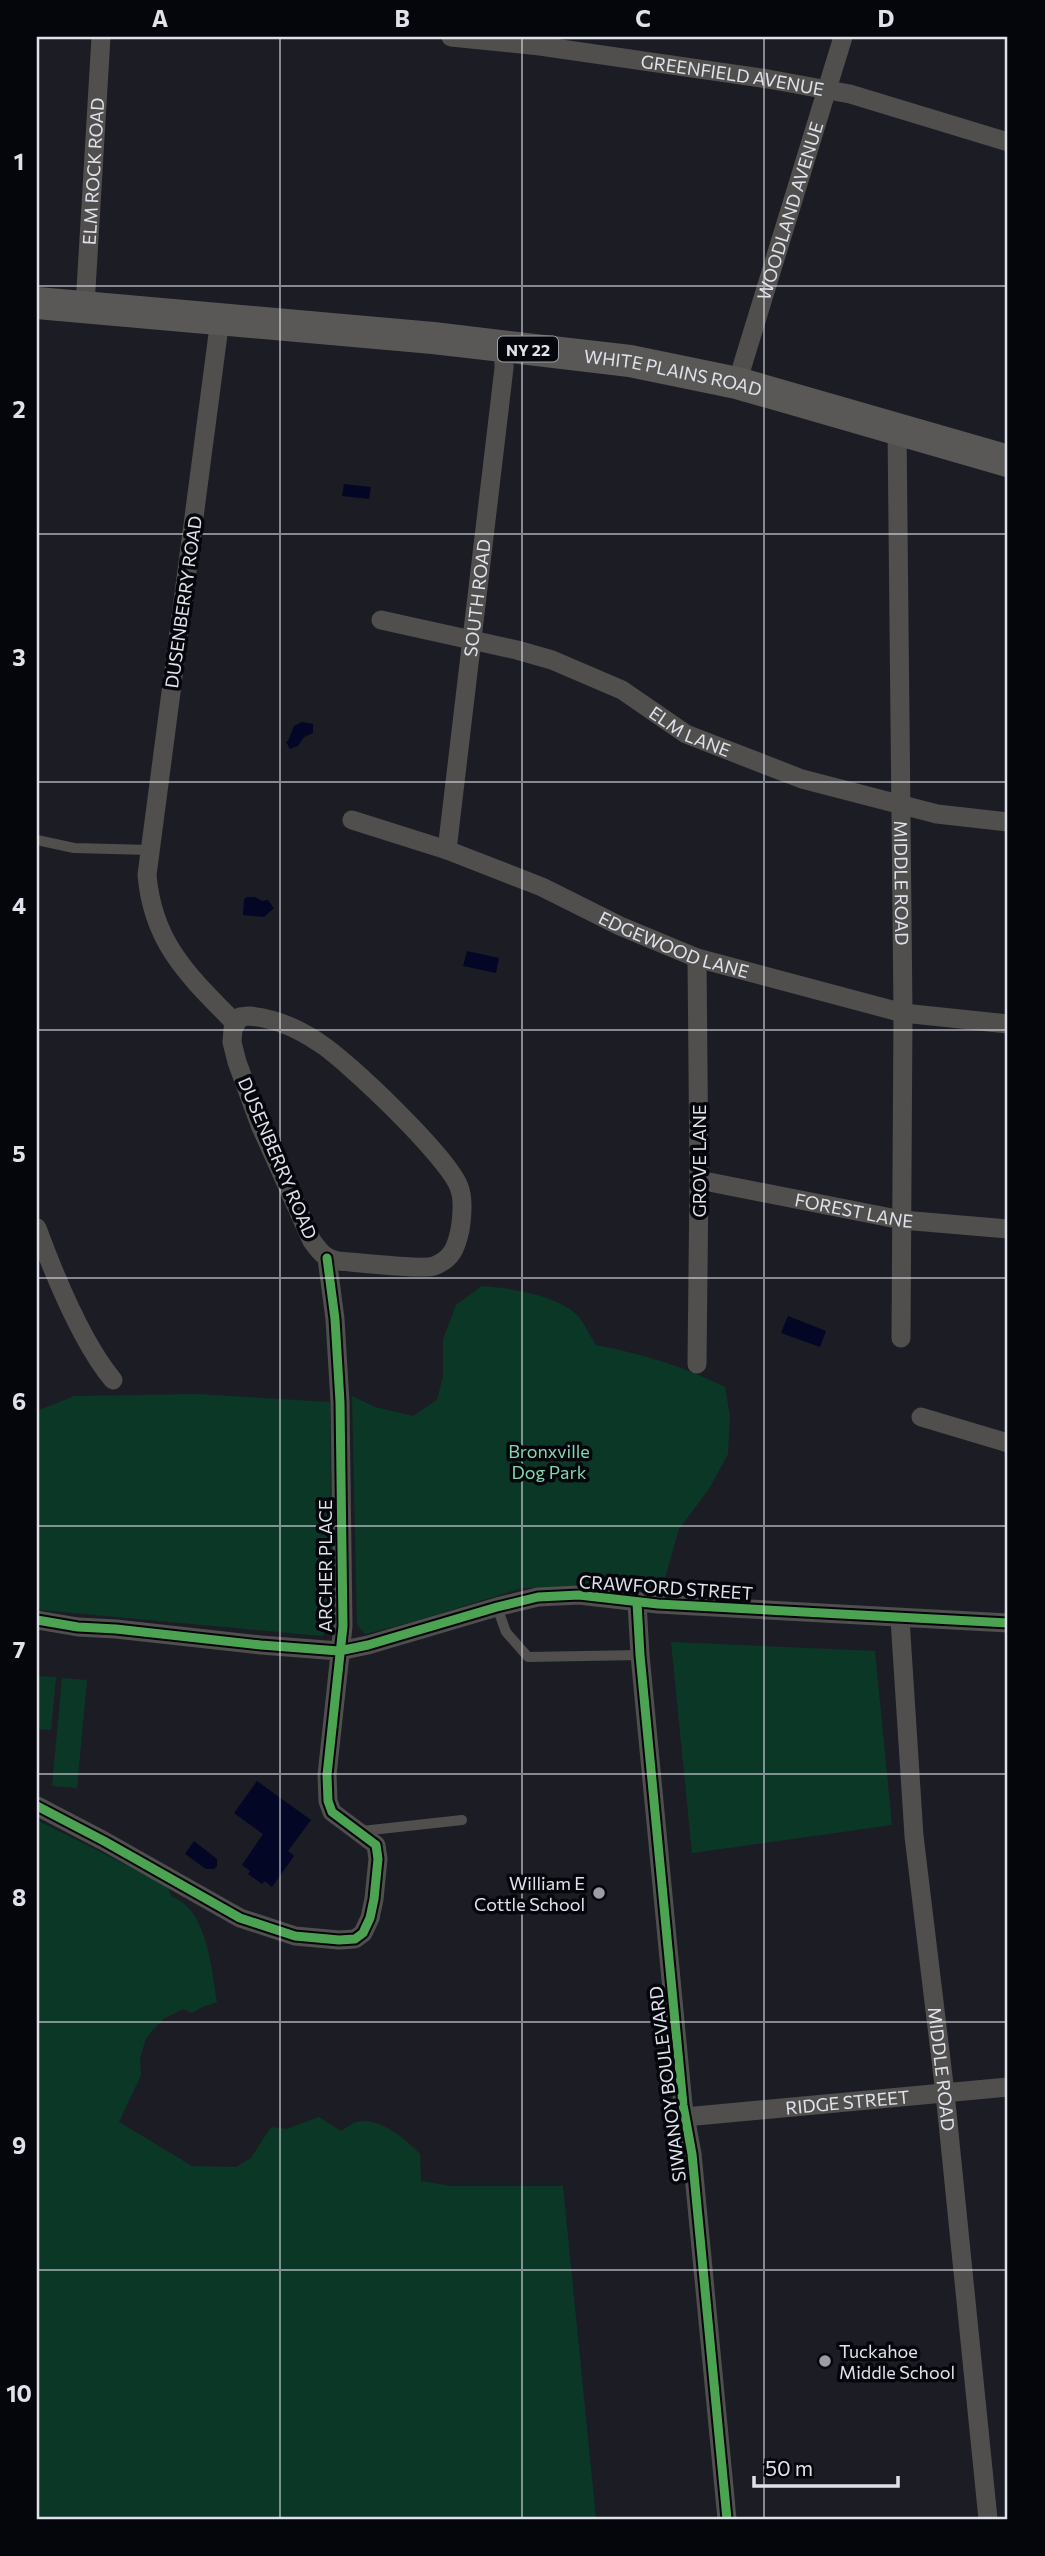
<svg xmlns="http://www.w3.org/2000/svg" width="1045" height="2556" viewBox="0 0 1045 2556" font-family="Commissioner,sans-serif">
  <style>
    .green { fill: #0b3727 }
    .water { fill: #030625 }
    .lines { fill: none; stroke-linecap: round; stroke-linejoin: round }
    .lane { stroke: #504f4e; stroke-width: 10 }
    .street { stroke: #504f4e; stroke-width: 19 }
    .primary { stroke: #595857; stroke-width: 32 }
    .cycleway-casing { stroke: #05060b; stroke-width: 13 }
    .cycleway { stroke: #4ca352; stroke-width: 9 }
    .grid { fill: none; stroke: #e0e2eb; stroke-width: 2; stroke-opacity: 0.55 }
    .poi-dot { fill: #9b9da5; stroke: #05060b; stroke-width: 2.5 }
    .labels { text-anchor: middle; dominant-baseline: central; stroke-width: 7; stroke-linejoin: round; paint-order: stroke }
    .shield { fill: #05060b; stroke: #9ea0a8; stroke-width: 2 }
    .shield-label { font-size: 16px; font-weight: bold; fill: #e0e2eb }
    .street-label { font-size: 18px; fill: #e0e2eb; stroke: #05060b }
    .park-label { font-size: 18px; fill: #80d8ae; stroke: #05060b }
    .poi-label { font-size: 18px; fill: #e0e2eb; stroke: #05060b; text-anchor: end }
    .neatline { fill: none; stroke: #e0e2eb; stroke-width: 2.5 }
    .grid-label { font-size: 23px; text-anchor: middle; font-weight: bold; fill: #e0e2eb }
  </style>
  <rect width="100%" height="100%" fill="#1c1d24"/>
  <path class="green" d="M482,1286C509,1288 558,1295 578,1316C585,1324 590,1336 596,1345C643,1354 682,1366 725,1387L730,1416L728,1454L709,1489L679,1529L661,1592L582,1587L522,1588L416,1621L365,1634L357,1625L352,1396L375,1407L413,1416L437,1400L443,1376V1339L456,1305Z
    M198,1394L330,1402L332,1621L328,1631L322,1636L41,1610L37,1606V1411L74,1396Z
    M671,1642L875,1651L892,1825L692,1853Z
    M37,1676L56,1677L51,1730L37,1729Z
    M62,1678L87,1680L77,1788L52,1786Z
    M37,1820L156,1880L168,1888L172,1897C207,1908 212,1971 217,2002L202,2007L192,2013L183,2009L163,2019L146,2038L140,2059L141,2075L119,2122L192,2166L236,2167L251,2158L271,2127L287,2129L319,2117L341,2131C346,2128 351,2124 356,2122C378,2116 406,2139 420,2154L421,2181L451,2186H563L596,2519H37Z"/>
  <path class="water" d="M344,484L371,487L369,499L342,496Z
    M302,722L313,724V733L304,737L298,746L290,749L286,742L288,741L294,726Z
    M247,897H255L262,901L268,900L274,908L264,917L243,915L244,899Z
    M467,951L499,958L496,973L463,966Z
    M788,1316L826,1331L820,1347L781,1333Z
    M257,1781L311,1820L288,1851L294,1856L272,1887L265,1881L262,1884L248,1874L250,1871L242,1865L263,1834L234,1813Z
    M194,1841L217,1859V1866L214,1869H206L185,1854Z"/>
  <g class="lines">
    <path class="lane" d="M37,840L74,848L150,850
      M497,1607L506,1632L528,1657L640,1655
      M362,1831L462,1820"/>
    <g class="street">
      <path id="s1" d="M451,37L540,46L768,79L850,94L1008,142"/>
      <path id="s2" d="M85,306L101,37"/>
      <path d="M220,319L147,875C153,944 189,976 235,1023"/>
      <path id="s3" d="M737,383L843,37"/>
      <path id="s4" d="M897,428L903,1013L901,1338"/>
      <path id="s5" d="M381,620L517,650L552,660L622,690L686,734L802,779L937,814L1008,822"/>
      <path id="s6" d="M352,820L447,850L542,887L620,926L697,958L903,1013L1008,1024"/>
      <path id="s7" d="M447,850L504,368V346"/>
      <path d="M249,1016C274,1018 297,1028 318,1042C346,1059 449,1158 459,1187C464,1199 462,1217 460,1230C456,1248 452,1259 434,1266C422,1270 356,1262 338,1261C324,1258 320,1252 312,1241L260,1125L237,1062L232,1042L233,1029L240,1017Z"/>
      <path id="s8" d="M699,1180L902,1220L1008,1229"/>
      <path d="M37,1228C54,1274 82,1343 113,1380"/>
      <path d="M697,1364L699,1180L697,958"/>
      <path d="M921,1417L1008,1443"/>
      <path d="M637,1603L640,1655L683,2105L692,2154L727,2519"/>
      <path id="s9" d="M900,1619L914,1836L945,2093L988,2519"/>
      <path d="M37,1620L78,1627L116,1629L261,1645L339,1651L368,1645L497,1607L538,1597L579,1595L658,1604L1008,1623"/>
      <path d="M37,1806L104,1841L240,1918L295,1936L339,1940L355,1939L363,1933L370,1918L374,1899L378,1859L376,1845L332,1812L328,1801L327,1775L343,1626L340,1402L335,1319L327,1258"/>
      <path id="s10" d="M685,2117L1008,2087"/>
    </g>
    <path class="primary" id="s11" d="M37,303L433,338L630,361L737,383L1008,461"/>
    <g class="cycleway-casing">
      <path id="cycleway" d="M637,1603L640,1655L683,2105L692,2154L727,2519
        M37,1620L78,1627L116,1629L261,1645L339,1651L368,1645L497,1607L538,1597L579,1595L658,1604L1008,1623
        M37,1806L104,1841L240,1918L295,1936L339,1940L355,1939L363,1933L370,1918L374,1899L378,1859L376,1845L332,1812L328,1801L327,1775L343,1626L340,1402L335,1319L327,1258"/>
    </g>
    <use href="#cycleway" class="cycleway"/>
  </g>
  <path class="grid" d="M280,37V2519M522,37V2519M764,37V2519M37,286H1008M37,534H1008M37,782H1008M37,1030H1008M37,1278H1008M37,1526H1008M37,1774H1008M37,2022H1008M37,2270H1008"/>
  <g class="poi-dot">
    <circle cx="599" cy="1893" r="7"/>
    <circle cx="825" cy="2361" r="7"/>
  </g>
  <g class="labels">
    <rect class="shield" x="498" y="336.5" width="60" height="25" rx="5"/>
    <g class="shield-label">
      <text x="528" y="349">NY 22</text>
    </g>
    <g class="street-label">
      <text stroke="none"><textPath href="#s1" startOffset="284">GREENFIELD AVENUE</textPath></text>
      <text stroke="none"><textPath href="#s2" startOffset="135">ELM ROCK ROAD</textPath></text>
      <text stroke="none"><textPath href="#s3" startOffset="180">WOODLAND AVENUE</textPath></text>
      <text stroke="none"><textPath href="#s11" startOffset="640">WHITE PLAINS ROAD</textPath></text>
      <text stroke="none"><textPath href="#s7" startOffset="254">SOUTH ROAD</textPath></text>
      <text transform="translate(183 602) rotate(-82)">DUSENBERRY ROAD</text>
      <text stroke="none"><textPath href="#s5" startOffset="332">ELM LANE</textPath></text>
      <text stroke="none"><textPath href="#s4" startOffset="455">MIDDLE ROAD</textPath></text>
      <text stroke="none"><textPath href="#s6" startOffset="346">EDGEWOOD LANE</textPath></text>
      <text transform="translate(278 1158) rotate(67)">DUSENBERRY ROAD</text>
      <text transform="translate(699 1161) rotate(-90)">GROVE LANE</text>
      <text stroke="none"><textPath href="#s8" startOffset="158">FOREST LANE</textPath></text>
      <text transform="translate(325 1566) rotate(-90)">ARCHER PLACE</text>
      <text transform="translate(666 1587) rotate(4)">CRAWFORD STREET</text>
      <text stroke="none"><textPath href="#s9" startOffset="452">MIDDLE ROAD</textPath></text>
      <text transform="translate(667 2084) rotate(-97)">SIWANOY BOULEVARD</text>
      <text stroke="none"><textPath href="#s10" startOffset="163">RIDGE STREET</textPath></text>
    </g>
    <g class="park-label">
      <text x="549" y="1451">Bronxville<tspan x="549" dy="21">Dog Park</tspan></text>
    </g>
    <g class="poi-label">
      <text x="585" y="1883">William E<tspan x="585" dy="21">Cottle School</tspan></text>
      <text x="839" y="2351" text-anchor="start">Tuckahoe<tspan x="839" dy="21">Middle School</tspan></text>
    </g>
  </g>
  <rect width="1045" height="2556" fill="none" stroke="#05060b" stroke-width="77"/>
  <path d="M754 2476v10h144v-10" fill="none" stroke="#e0e2eb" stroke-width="3.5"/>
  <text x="765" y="2476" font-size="21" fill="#e0e2eb" stroke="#05060b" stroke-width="5" paint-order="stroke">50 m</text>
  <rect x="38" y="38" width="968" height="2480" class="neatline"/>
  <g class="grid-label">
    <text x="160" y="27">A</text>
    <text x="402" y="27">B</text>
    <text x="643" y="27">C</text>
    <text x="886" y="27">D</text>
    <text x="19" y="170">1</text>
    <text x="19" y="418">2</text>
    <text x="19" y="666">3</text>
    <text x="19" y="914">4</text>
    <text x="19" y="1162">5</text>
    <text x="19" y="1410">6</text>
    <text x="19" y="1658">7</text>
    <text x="19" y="1906">8</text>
    <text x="19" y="2154">9</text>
    <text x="19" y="2402">10</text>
  </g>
</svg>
